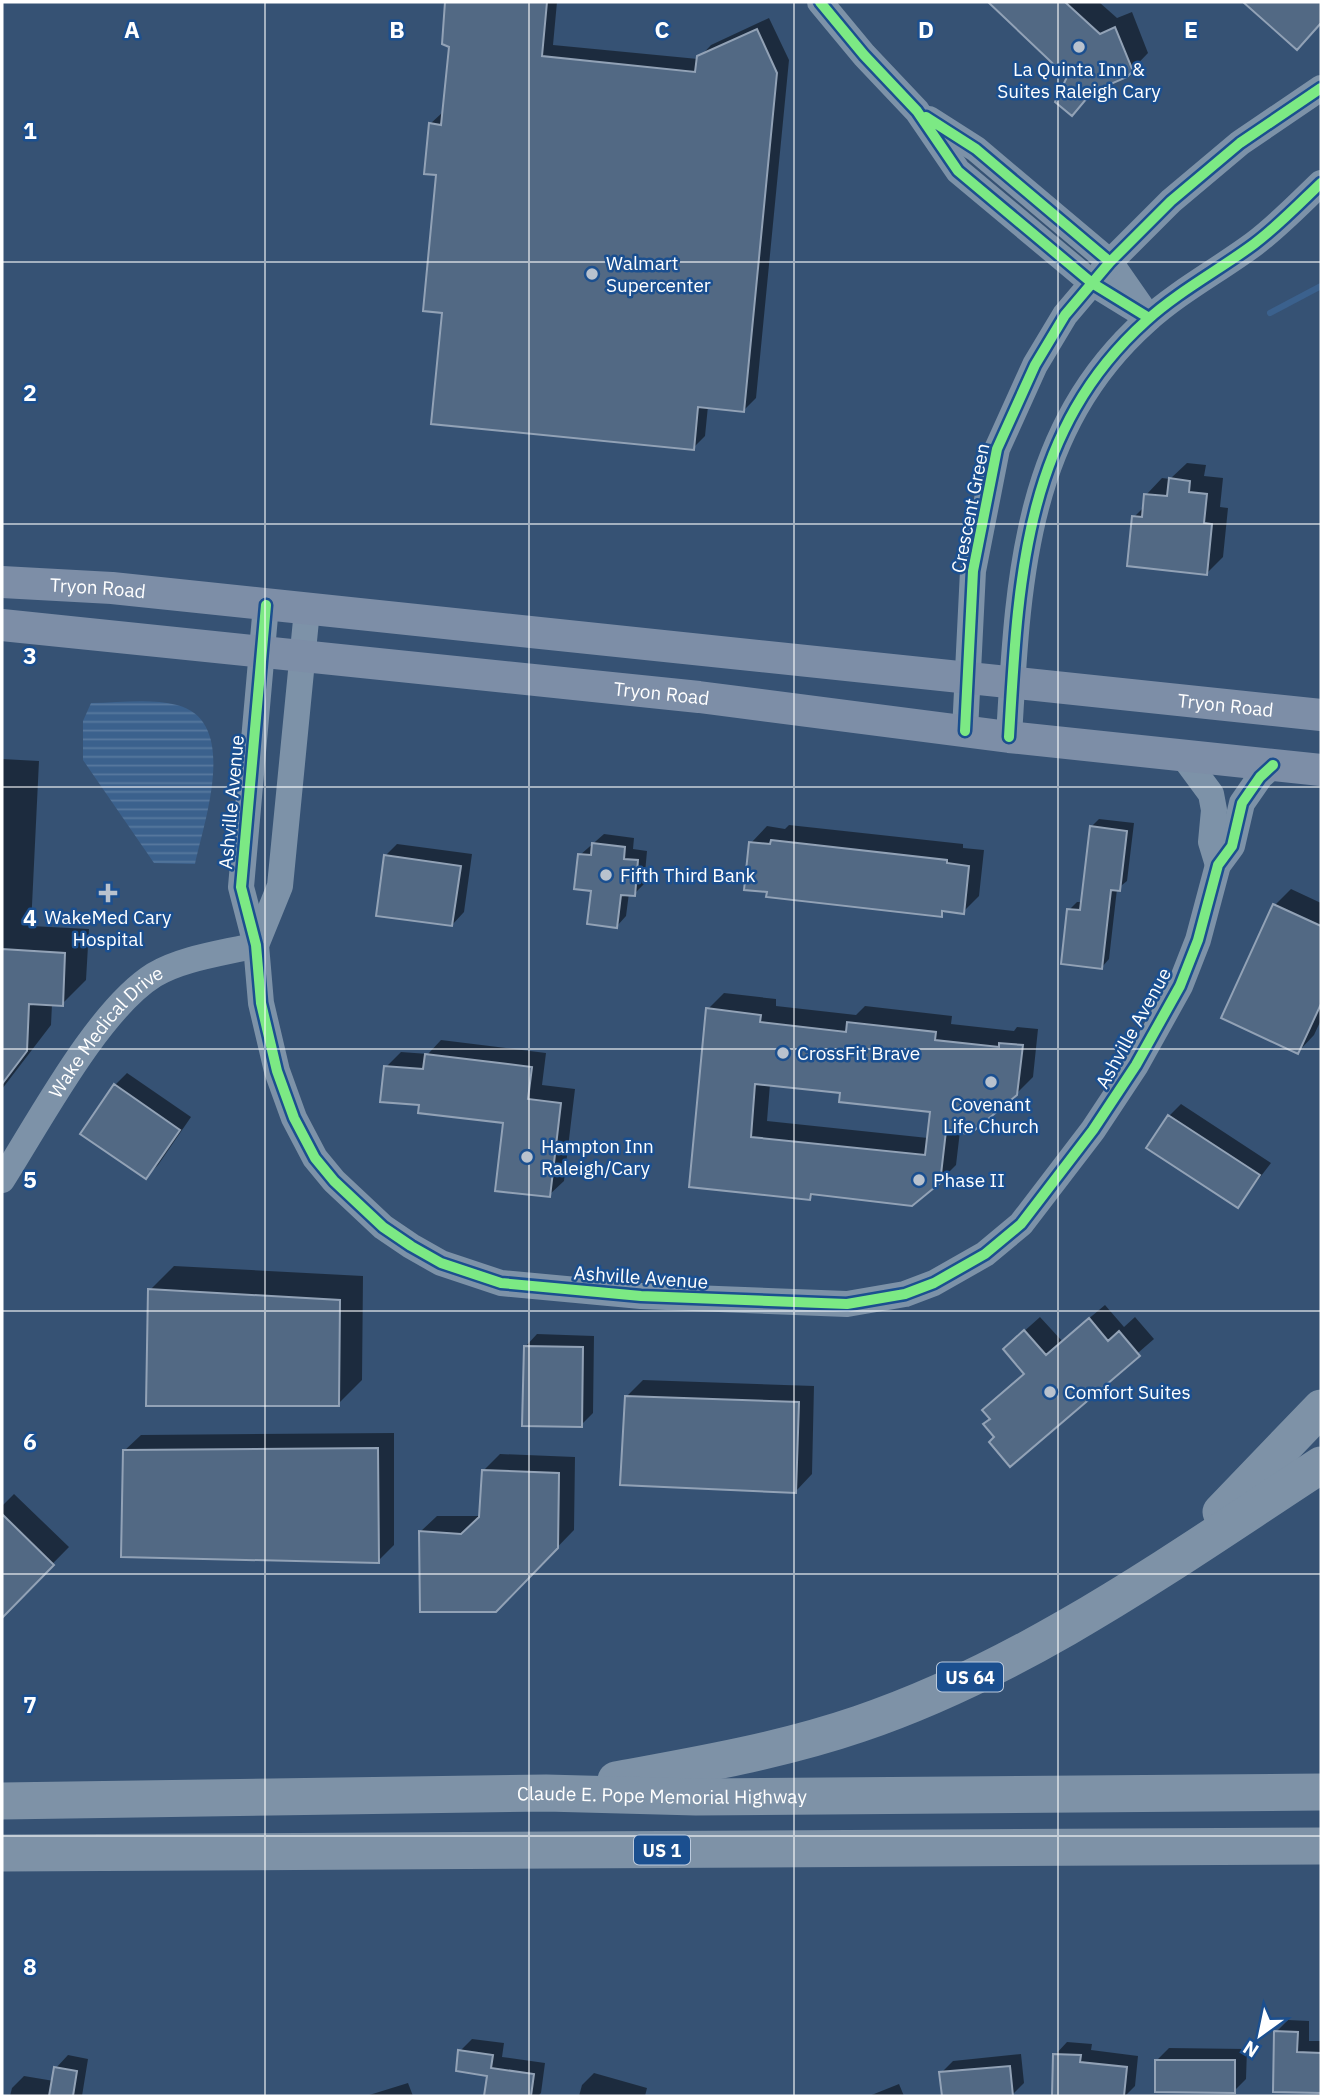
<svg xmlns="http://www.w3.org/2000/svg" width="1323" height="2098" viewBox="0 0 1323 2098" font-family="'IBM Plex Sans',sans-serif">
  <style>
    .water { fill: url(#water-rules) }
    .shadow { fill: #0007; fill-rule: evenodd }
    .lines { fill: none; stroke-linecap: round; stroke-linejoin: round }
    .stream { stroke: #3b618d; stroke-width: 6 }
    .building { fill: #526984; stroke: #92a2b6; stroke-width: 2; fill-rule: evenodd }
    .minor { stroke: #7d92a8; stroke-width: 26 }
    .major { stroke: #7d8ea7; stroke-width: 32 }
    .highway { stroke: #7e92a7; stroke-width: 37 }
    .cycleway-casing { stroke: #1b4f8f; stroke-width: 15 }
    .cycleway { stroke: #7ce984; stroke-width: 10 }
    .grid { fill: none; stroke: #fff; stroke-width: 2; stroke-opacity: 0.55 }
    .poi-dot { fill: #b9c2ce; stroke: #1b4f8f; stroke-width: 2.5 }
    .labels { text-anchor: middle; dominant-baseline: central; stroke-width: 5; stroke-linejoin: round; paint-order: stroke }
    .shield { fill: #1b4f8f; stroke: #bbcadd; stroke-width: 2 }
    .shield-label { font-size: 18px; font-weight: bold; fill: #fff }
    .poi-label { font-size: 19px; fill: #fff; stroke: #1b4f8f; text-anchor: start }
    .street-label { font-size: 19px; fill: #fff; stroke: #1b4f8f }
    .grid-label { font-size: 23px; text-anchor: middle; font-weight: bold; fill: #fff; stroke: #1b4f8f; stroke-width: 5; stroke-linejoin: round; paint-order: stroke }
  </style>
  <defs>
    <pattern id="water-rules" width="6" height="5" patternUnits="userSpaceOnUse" patternTransform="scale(1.75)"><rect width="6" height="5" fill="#3b618d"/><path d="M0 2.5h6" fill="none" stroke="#58799e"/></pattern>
  </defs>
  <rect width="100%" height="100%" fill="#365274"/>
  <path class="water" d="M91,703C119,703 150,698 177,705C240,721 204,821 195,864L154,863L83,760V721Z"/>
  <path class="shadow" d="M447,2H557L553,45L698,59L711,45L769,18L789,60L756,398L744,410L708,406L705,436L693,448L438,173L430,124L443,112L451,46L443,43Z
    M990,2H1099L1117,18L1132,12L1148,53L1126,76L1096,88L1072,113L1069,76Z
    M1187,463L1206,465L1204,476L1223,478L1220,507L1228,508L1223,557L1207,573L1134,517L1145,506L1146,495L1162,478L1170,479Z
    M2,759L39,761L31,926L89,929L86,980L62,1004H52L51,1025L2,1089Z
    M1099,819L1134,823L1127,881L1117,889L1109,959L1102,967L1069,910L1077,902H1083L1091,827Z
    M789,825L963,844V848L984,850L979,896L963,912L946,910L941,915L768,891L751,843L767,826L785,829Z
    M604,834L634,838L633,849L647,851L644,884L634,894L629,893L626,916L617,926L593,890L580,855Z
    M397,844L472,854L464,912L452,925L385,856Z
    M1291,889L1321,903V1020L1314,1035L1298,1052L1275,905Z
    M724,993L776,999V1006L856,1015L865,1006L952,1016L951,1024L1014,1031L1017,1027L1038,1029L1033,1077L1016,1094L960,1131L956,1165L939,1182L815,1193L810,1198L691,1186L708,1009ZM770,1084L842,1092L931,1110L928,1138L767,1121Z
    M441,1040L546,1053L542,1085L575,1089L564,1181L549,1195L505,1121L421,1104L386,1067L401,1052L428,1054Z
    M127,1073L191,1117L158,1165L146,1177L115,1085Z
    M1181,1104L1271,1163L1238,1206L1169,1116Z
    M174,1266L363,1276L362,1380L338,1404L150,1290Z
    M1105,1305L1124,1327L1135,1317L1154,1339L1010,1464L992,1419L984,1410L1025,1372L1021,1334L1040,1317L1062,1341Z
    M537,1334L594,1336L593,1413L581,1425L525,1347Z
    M643,1380L814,1386L812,1474L796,1491L627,1396Z
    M394,1433V1545L378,1561L124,1451L141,1435Z
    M500,1454L575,1457L574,1530L512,1594L420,1532L437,1516H481L483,1471Z
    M14,1494L69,1547L2,1615V1506Z
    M1288,2020L1309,2021V2041H1321V2091L1275,2090L1276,2032Z
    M472,2039L504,2043L502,2057L545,2063L541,2093L538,2096H486L489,2074L460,2051Z
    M1067,2042L1092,2044L1091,2050L1138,2056L1135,2086L1125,2096H1053L1055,2055Z
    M1169,2048L1247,2049L1246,2079L1234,2091L1157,2060Z
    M1021,2054L1024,2083L1012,2095L943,2096L941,2073L953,2061Z
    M68,2055L88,2059L82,2096H10L12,2088L24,2076L54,2081L56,2068Z
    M594,2073L647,2088L645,2096H579L582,2085Z
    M408,2083L413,2096H366Z
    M899,2084L904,2096H869Z"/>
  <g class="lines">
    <path class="stream" d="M1270,313L1321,286"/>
  </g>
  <path class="building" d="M445,2H547L542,56L695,72L697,56L757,29L777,73L744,412L698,407L694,450L431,424L442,313L423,311L436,175L424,174L429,123L441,125L449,47L442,44Z
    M988,2H1065L1100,34L1115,27L1133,71L1127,77L1092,92L1072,116L1055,102L1067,77Z
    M1243,2H1321V23L1297,50Z
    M1169,478L1190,481L1189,492L1207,494L1204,523L1212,524L1207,575L1127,566L1132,516L1142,517L1144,494L1167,496Z
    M1090,826L1127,831L1120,891L1111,890L1102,969L1061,964L1067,909L1080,910Z
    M771,840L947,860V863L969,866L964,914L942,911V917L766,897L767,892L744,890L749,842L770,844Z
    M592,843L625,847L624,859L638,860L635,896L621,895L617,928L587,924L591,891L574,889L578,854L591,855Z
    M384,855L461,866L452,926L376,916Z
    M1273,904L1321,926V1004L1298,1054L1221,1018Z
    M2,949L65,953L63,1006L29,1004L27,1051L2,1084Z
    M706,1008L761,1015L760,1022L846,1032L847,1022L936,1032L935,1040L999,1047V1043L1023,1045L1017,1095L970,1134L946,1131L940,1183L912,1206L811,1194L810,1200L689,1187ZM755,1084L840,1093L839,1102L930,1112L925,1155L751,1137Z
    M425,1054L532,1067L528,1099L561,1103L550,1197L495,1191L503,1123L418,1113L419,1105L380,1102L384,1066L423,1069Z
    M114,1084L180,1130L146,1179L80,1134Z
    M1168,1115L1260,1175L1238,1208L1146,1148Z
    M148,1289L340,1300L339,1406H146Z
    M1089,1318L1108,1341L1119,1331L1140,1356L1010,1467L989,1442L994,1437L983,1424L990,1419L982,1410L1024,1374L1003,1349L1024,1330L1046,1355Z
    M524,1346L583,1347L582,1427L522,1426Z
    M625,1396L799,1402L796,1493L620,1485Z
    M378,1448L379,1563L121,1557L123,1450Z
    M482,1470L559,1473L558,1548L496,1612H420L419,1531L461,1534L479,1517Z
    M2,1514L54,1565L2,1618Z
    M1274,2031L1298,2032L1297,2052L1321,2053V2093L1273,2092Z
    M458,2050L493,2055L491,2068L534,2074L531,2096H484L487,2076L456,2071Z
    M1053,2054L1081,2055L1080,2062L1127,2067L1124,2096H1052Z
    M1155,2060H1235V2093L1155,2092Z
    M1010,2066L1013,2096H942L939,2072Z
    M54,2067L77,2071L73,2096H49Z"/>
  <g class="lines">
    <g class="minor">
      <path d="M820,2L864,55L917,111L958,171L1092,283L1149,318"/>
      <path d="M929,119L976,149L1110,262L1142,308"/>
      <path d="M266,605L241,887L256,945L261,1003L277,1071L294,1118L315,1158L334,1181L383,1227L411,1246L441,1263L501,1283L641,1296L847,1304L905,1294L934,1283L985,1254L1021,1224L1093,1130L1136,1065L1180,986L1198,940L1218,865L1232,846L1242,803L1260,777L1273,765"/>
      <path d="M965,731L973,571L997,449L1035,365L1065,315L1110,262L1171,201L1240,143L1321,88"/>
      <path d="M1009,737C1018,583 1023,431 1146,321C1179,291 1219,270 1254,244C1278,226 1300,203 1321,183"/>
      <path d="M1183,756L1211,794L1214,810L1211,842L1218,865"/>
      <path d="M256,945L280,886L307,610"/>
      <path id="s1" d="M2,1180C39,1122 98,1010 154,975C182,958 224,953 256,945"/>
    </g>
    <g class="major">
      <path id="s2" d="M2,582L112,588L1321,715"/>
      <path id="s3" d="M2,625L699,697L1009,737L1321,770"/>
    </g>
    <g class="highway">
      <path d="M1221,1512L1321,1408"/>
      <path d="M616,1780C697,1765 780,1751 859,1724C1027,1667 1174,1561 1321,1465"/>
      <path id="s4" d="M2,1801L546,1793L696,1797L1321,1792"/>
      <path d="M2,1853L1321,1846"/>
    </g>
    <g class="cycleway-casing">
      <path id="cycleway" d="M820,2L864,55L917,111L958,171L1092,283L1149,318
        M926,117L976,149L1110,262
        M266,605L241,887L256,945L261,1003L277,1071L294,1118L315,1158L334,1181L383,1227L411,1246L441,1263L501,1283L641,1296L847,1304L905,1294L934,1283L985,1254L1021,1224L1093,1130L1136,1065L1180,986L1198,940L1218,865L1232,846L1242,803L1260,777L1273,765
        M965,731L973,571L997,449L1035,365L1065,315L1110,262L1171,201L1240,143L1321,88
        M1009,737C1018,583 1023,431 1146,321C1179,291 1219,270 1254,244C1278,226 1300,203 1321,183"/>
    </g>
    <use href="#cycleway" class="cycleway"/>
  </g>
  <path class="grid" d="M265,2V2096M529,2V2096M794,2V2096M1058,2V2096M2,262H1321M2,524H1321M2,787H1321M2,1049H1321M2,1311H1321M2,1574H1321M2,1836H1321"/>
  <g class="poi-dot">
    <circle cx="1079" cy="47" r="7"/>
    <circle cx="592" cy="274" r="7"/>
    <circle cx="606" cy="875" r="7"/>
    <path d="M104.5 882.5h7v7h7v7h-7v7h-7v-7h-7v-7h7z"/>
    <circle cx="783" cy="1053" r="7"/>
    <circle cx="991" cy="1082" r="7"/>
    <circle cx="527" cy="1157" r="7"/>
    <circle cx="919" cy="1180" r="7"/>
    <circle cx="1050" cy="1392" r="7"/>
  </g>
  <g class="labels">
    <g class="shield">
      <rect x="937" y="1662.5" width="66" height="29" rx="5"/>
      <rect x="634" y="1835.5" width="56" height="29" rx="5"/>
    </g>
    <g class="shield-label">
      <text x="970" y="1677">US 64</text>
      <text x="662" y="1850">US 1</text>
    </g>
    <g class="poi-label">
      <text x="1079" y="69" text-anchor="middle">La Quinta Inn &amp;<tspan x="1079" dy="22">Suites Raleigh Cary</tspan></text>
      <text x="606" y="263">Walmart<tspan x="606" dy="22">Supercenter</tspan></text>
      <text x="620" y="875">Fifth Third Bank</text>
      <text x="108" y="917" text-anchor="middle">WakeMed Cary<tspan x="108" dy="22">Hospital</tspan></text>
      <text x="797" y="1053">CrossFit Brave</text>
      <text x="991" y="1104" text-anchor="middle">Covenant<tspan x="991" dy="22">Life Church</tspan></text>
      <text x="541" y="1146">Hampton Inn<tspan x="541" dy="22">Raleigh/Cary</tspan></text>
      <text x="933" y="1180">Phase II</text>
      <text x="1064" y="1392">Comfort Suites</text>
    </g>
    <g class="street-label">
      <text transform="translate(970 508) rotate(-79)">Crescent Green</text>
      <text stroke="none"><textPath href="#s2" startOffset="96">Tryon Road</textPath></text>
      <text stroke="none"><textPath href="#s3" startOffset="663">Tryon Road</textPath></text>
      <text stroke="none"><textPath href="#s2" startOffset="1230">Tryon Road</textPath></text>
      <text transform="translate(231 802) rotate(-85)">Ashville Avenue</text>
      <text transform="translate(1133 1028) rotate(-61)">Ashville Avenue</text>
      <text stroke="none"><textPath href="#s1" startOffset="182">Wake Medical Drive</textPath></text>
      <text transform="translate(641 1277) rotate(4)">Ashville Avenue</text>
      <text stroke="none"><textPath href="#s4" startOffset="660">Claude E. Pope Memorial Highway</textPath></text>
    </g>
  </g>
  <g class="grid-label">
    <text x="132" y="38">A</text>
    <text x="397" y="38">B</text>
    <text x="662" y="38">C</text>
    <text x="926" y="38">D</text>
    <text x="1191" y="38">E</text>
    <text x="30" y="139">1</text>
    <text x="30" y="401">2</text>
    <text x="30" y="664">3</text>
    <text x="30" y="926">4</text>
    <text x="30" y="1188">5</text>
    <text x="30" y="1450">6</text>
    <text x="30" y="1713">7</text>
    <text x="30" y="1975">8</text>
  </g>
  <rect width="1323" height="2098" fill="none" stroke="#ffffff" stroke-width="7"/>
  <g transform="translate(1260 2035) rotate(213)" stroke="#1b4f8f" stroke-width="5" paint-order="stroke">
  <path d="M0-5L12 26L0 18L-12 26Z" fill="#ffffff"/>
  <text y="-10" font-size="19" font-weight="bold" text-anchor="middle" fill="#ffffff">N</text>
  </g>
</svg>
